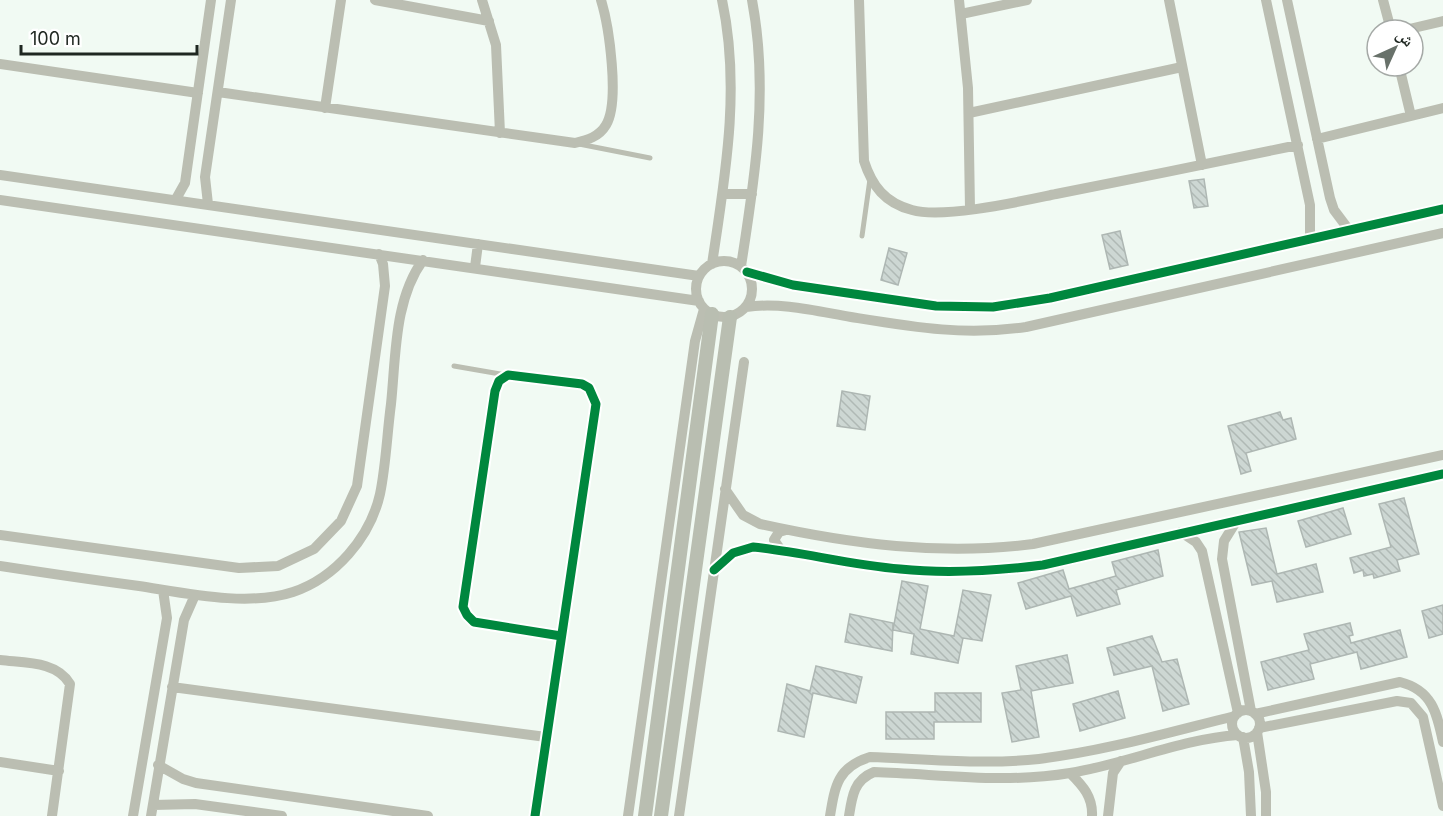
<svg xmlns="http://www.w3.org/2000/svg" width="1443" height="816" viewBox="0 0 1443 816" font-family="Inter,'Noto Naskh Arabic',sans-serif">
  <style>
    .building { fill: url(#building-back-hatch); stroke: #aeb7b3; stroke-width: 1.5 }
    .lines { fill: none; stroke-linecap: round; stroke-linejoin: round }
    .lane { stroke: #bbbeb2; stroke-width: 5 }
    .street { stroke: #bbbeb2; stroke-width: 10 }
    .secondary { stroke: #b9beb1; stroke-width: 14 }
    .cycleway-casing { stroke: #fff; stroke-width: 13 }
    .cycleway { stroke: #00873e; stroke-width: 9 }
  </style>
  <defs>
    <pattern id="building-back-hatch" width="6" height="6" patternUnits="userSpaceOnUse" patternTransform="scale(1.5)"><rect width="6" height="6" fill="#cdd7d3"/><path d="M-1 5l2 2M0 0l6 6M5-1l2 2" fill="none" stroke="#b0b9b5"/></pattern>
  </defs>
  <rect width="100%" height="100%" fill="#f1faf3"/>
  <path class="building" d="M1204,179L1208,206L1194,208L1189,181Z
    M1120,231L1128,265L1110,269L1102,235Z
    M889,248L907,253L898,285L881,280Z
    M842,391L870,396L865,430L837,426Z
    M1280,412L1283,420L1291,418L1296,439L1246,453L1251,471L1241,474L1228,426Z
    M1404,498L1419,554L1397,560L1400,571L1374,578L1373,574L1364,576L1363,570L1354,573L1350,558L1391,547L1379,504Z
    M1343,508L1351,534L1306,547L1298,521Z
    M1266,528L1277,574L1316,564L1323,592L1277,602L1272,581L1252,585L1239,532Z
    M1158,550L1163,576L1116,590L1120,604L1077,616L1071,596L1026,609L1018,583L1063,570L1069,589L1116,576L1112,562Z
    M902,581L928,586L920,629L954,636L963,590L991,595L982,641L963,638L958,663L911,654L914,634L893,630Z
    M1443,605V634L1429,638L1422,611Z
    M850,614L893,623L892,651L845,642Z
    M1350,623L1353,635L1349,636L1351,643L1400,630L1407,657L1361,669L1357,652L1310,664L1314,679L1268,690L1261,662L1309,650L1304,634Z
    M1152,636L1162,662L1177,659L1189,704L1163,711L1152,666L1114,675L1107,648Z
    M1067,655L1073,683L1031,691L1039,737L1012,742L1002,693L1021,690L1016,666Z
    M816,666L862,677L856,703L813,693L804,737L778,731L787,684L810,691Z
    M1118,691L1125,718L1080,731L1073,704Z
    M935,693H981V722H934V739H886V712H935Z"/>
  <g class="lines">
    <path class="lane" d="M579,144L650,158
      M862,236L870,179
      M454,366L506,375"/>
    <path class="street" d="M375,0L489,21
      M482,0L496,45L500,133
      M859,0L864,161C872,186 885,203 912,210C944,219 1022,201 1056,194C1137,178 1217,162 1298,145
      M959,0L968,88L970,209
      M1169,0L1202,165
      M1266,0L1310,205V239
      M1287,0L1330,198L1334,210L1349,230
      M1383,0L1391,30
      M961,14L1027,0
      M1405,30L1443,21
      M0,64L198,93
      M1399,66L1411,116
      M218,92L575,143C587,140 599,137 606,125C620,102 609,26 601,0
      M325,108L341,0
      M969,113L1182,67
      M1317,139L1443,108
      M0,175L699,276
      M723,194H752
      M176,199L185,183L211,0
      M0,200L699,301
      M208,204L205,177L231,0
      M696 289a28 28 0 1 1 56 0a28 28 0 1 1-56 0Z
      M712,264C725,177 741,88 722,0
      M741,266C755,177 769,90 752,0
      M475,267L478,244
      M747,272L793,285L936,306L993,307L1050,298L1443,209
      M746,307C781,302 816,311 851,317C913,327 964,336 1026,327L1443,233
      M725,489L743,515L760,524C850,544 942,556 1033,544L1443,455
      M1237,520L1224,541L1222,559L1251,711
      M1181,532L1196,542L1202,551L1238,713
      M0,535L239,568L278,566L314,549L341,521L357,486L385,286L383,264L379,254
      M781,550L774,540L779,532L786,530
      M0,566C46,573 93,580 139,586C185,593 248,607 293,592C335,578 370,538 380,494C386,465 387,434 391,404C396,356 394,300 423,260
      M714,570L733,553L753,547C802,552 851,565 900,569C948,574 995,571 1043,565L1443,474
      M0,660C25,663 57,661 70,684L52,816
      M172,687L546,737
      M1232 724a14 14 0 1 1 28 0a14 14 0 1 1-28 0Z
      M1255,714L1400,682C1432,690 1437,713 1443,742
      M1259,728L1397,701L1411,703L1423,717L1443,806
      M1257,732L1266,792V816
      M1243,737L1249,772L1251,816
      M0,762L59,771
      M158,765L183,779L196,783L428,816
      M1070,773C1083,786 1093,797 1092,816
      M153,805L195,804L282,816
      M133,816L167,618L163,590
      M151,816L184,620L195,595
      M535,816L596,404L589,388L582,384L508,375L499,381L495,391L463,607L467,615L474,622L561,636
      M628,816L695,341L704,309
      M679,816L744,362
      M830,816C835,785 838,767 870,757C926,759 983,765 1039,759C1105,751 1170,732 1235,716
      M849,816C852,796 854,780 874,772C940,774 1004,784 1070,773C1126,764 1181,739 1238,735
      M1108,816L1113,773L1121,761"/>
    <path class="secondary" d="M645,816L712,314
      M661,816L730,317"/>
    <g class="cycleway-casing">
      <path id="cycleway" d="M747,272L793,285L936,306L993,307L1050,298L1443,209
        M714,570L733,553L753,547C802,552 851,565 900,569C948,574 995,571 1043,565L1443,474
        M535,816L596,404L589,388L582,384L508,375L499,381L495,391L463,607L467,615L474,622L561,636"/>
    </g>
    <use href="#cycleway" class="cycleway"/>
  </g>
  <g transform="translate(1395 48) rotate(45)"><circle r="28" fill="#ffffff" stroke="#a5a9a6" stroke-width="1.5"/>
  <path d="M0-4.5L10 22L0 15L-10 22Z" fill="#68716a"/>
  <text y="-9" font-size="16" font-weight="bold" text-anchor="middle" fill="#1f2721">ش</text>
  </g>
  <path d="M21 45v9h176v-9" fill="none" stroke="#1f2721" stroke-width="3"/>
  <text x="30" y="45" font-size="18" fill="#1f2721" stroke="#ffffff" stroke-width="4.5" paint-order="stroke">100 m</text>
</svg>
